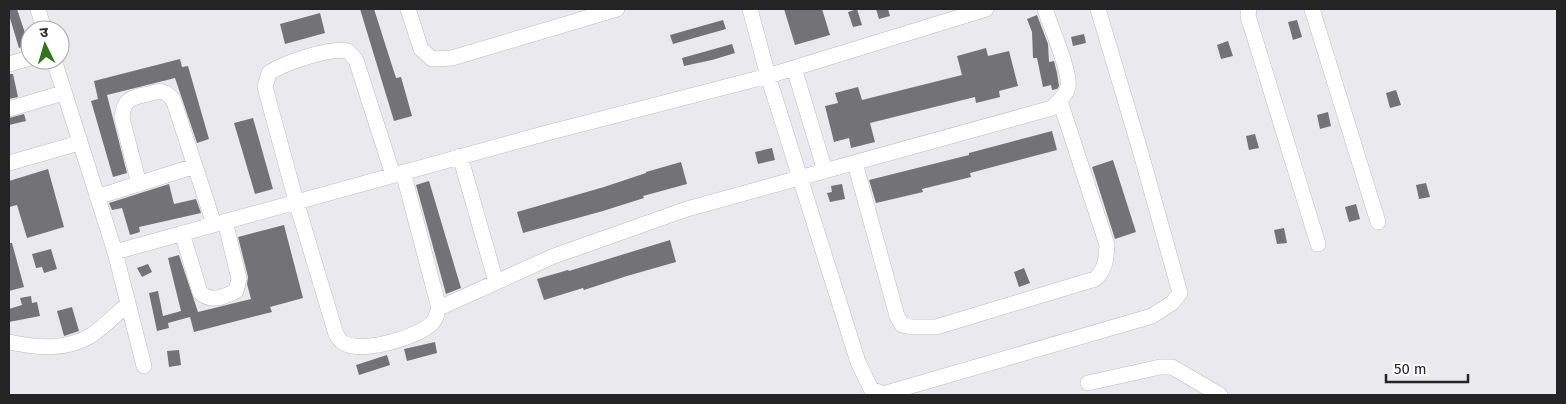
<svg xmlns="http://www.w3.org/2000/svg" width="1566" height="404" viewBox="0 0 1566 404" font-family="'Fira Sans','Noto Sans Devanagari',sans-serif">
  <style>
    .building { fill: #737377 }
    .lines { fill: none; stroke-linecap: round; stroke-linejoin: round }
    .minor-casing { stroke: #bdbdc1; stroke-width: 16 }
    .minor { stroke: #fff; stroke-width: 15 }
  </style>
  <rect width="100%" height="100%" fill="#eae9ed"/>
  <path class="building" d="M17,9L29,45L19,48L9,15V10Z
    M360,9H374L396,78L401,77L412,116L394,121Z
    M784,9H822L830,35L795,45Z
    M857,9L862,25L853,27L848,12Z
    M876,9H888L890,16L879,19Z
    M320,13L325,33L285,44L280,24Z
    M1037,15L1048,44L1049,62L1054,61L1057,73L1059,86L1057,89L1052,90L1051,85L1043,87L1037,58H1033L1032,32L1027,19Z
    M723,20L726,29L673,44L670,35Z
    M1297,20L1302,37L1293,40L1288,22Z
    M1084,34L1086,43L1073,46L1071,37Z
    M1228,41L1233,56L1221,59L1217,45Z
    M732,44L735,53L712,60L684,66L682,58Z
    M986,48L988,56L1009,51L1018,86L999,91L1000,97L976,103L975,97L870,123L875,142L851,148L849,138L834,142L825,106L838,103L835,93L858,87L862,100L962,75L957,56Z
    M180,59L182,67L188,66L209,139L197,143L175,78L107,95L127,173L113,177L91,101L98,99L94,81Z
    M9,74H13L18,97L9,99Z
    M1396,90L1401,105L1390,108L1386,93Z
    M1328,112L1331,126L1320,129L1317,115Z
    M24,114L26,121L9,125V118Z
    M253,118L273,189L255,194L234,123Z
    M1052,131L1057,150L970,173L971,177L922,189L923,192L876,203L869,180L969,155V153Z
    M1255,134L1259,148L1249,150L1246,136Z
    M772,148L775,160L758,164L755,152Z
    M1113,160L1136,232L1115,239L1092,167Z
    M681,162L687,184L643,196L644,198L603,211L523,233L517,212L604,187L646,173V172Z
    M48,169L64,227L27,238L17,205L9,207V181Z
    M429,181L461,288L446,294L416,185Z
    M1426,183L1430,197L1419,199L1416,185Z
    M169,184L174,204L196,199L201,213L139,227L140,232L130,235L122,208L112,210L109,203Z
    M842,184L845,199L830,202L827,193L832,192L831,186Z
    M1356,204L1360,219L1349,222L1345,207Z
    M284,225L303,298L270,307L272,312L194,332L190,317L168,323L169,328L157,331L149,293L158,291L163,316L181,311L168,258L179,255L198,312L251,299L247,284L248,277L238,237Z
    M1284,228L1287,243L1277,244L1274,230Z
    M670,240L676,262L627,276L584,290L583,288L544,300L537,279L568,270L569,271Z
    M9,243H12L24,287L9,291Z
    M51,249L57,269L44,273L42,267L36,268L32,254Z
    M148,264L152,272L142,277L137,268Z
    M1024,268L1030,283L1019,287L1014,272Z
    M31,296L32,303L37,302L40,316L9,322V309L22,305L20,298Z
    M72,307L79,331L64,336L57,311Z
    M435,342L437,353L407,361L404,349Z
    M179,350L181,365L169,367L167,351Z
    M387,355L390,365L359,375L356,365Z"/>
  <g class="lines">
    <g class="minor-casing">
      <path id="minor" d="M38,9L44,30
        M408,9L421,49L432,59L452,58L617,9
        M750,9L768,76L858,362L871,389L883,394L1152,316L1172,303L1180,293L1140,150L1098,9
        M1249,9L1248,16L1318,244
        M1312,9L1378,222
        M54,60L115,252L144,366
        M9,64L30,58
        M794,68L825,171
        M9,109L63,93
        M460,156L496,282
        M9,163L79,143
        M855,163L897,316L902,325L912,327H936L1095,279C1106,269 1106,259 1107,245L1060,101
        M393,175L356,60L348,51C330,47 284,63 269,73L265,87L296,201L336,334C338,337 341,342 344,343C362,354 420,337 433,322C436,319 437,313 439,308L403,172
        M139,184L122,118C123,100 131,97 148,94C153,93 158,90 163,92C167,93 170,97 173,99L214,224
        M97,197L195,166
        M182,233L200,292C210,303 224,297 236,291L239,279L225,221
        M115,252L543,134L768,76L986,9
        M439,308L554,256L687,209L1052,108C1058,102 1066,96 1068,87C1071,72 1050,25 1045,9
        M9,342C38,348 65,351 92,335C105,326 116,314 128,304
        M1088,383L1160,367H1172L1220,395"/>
    </g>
    <use href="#minor" class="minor"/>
  </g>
  <rect width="1566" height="404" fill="none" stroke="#242425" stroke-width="20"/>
  <g transform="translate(45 45) rotate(355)"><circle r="24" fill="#ffffff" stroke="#a7a7a8"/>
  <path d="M0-4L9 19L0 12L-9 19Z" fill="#307618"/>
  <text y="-8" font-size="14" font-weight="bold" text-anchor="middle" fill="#242425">उ</text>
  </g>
  <path d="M1386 374v8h82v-8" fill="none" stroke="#242425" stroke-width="2.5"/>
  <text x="1394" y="374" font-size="15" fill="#242425" stroke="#ffffff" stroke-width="4" paint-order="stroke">50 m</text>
</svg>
